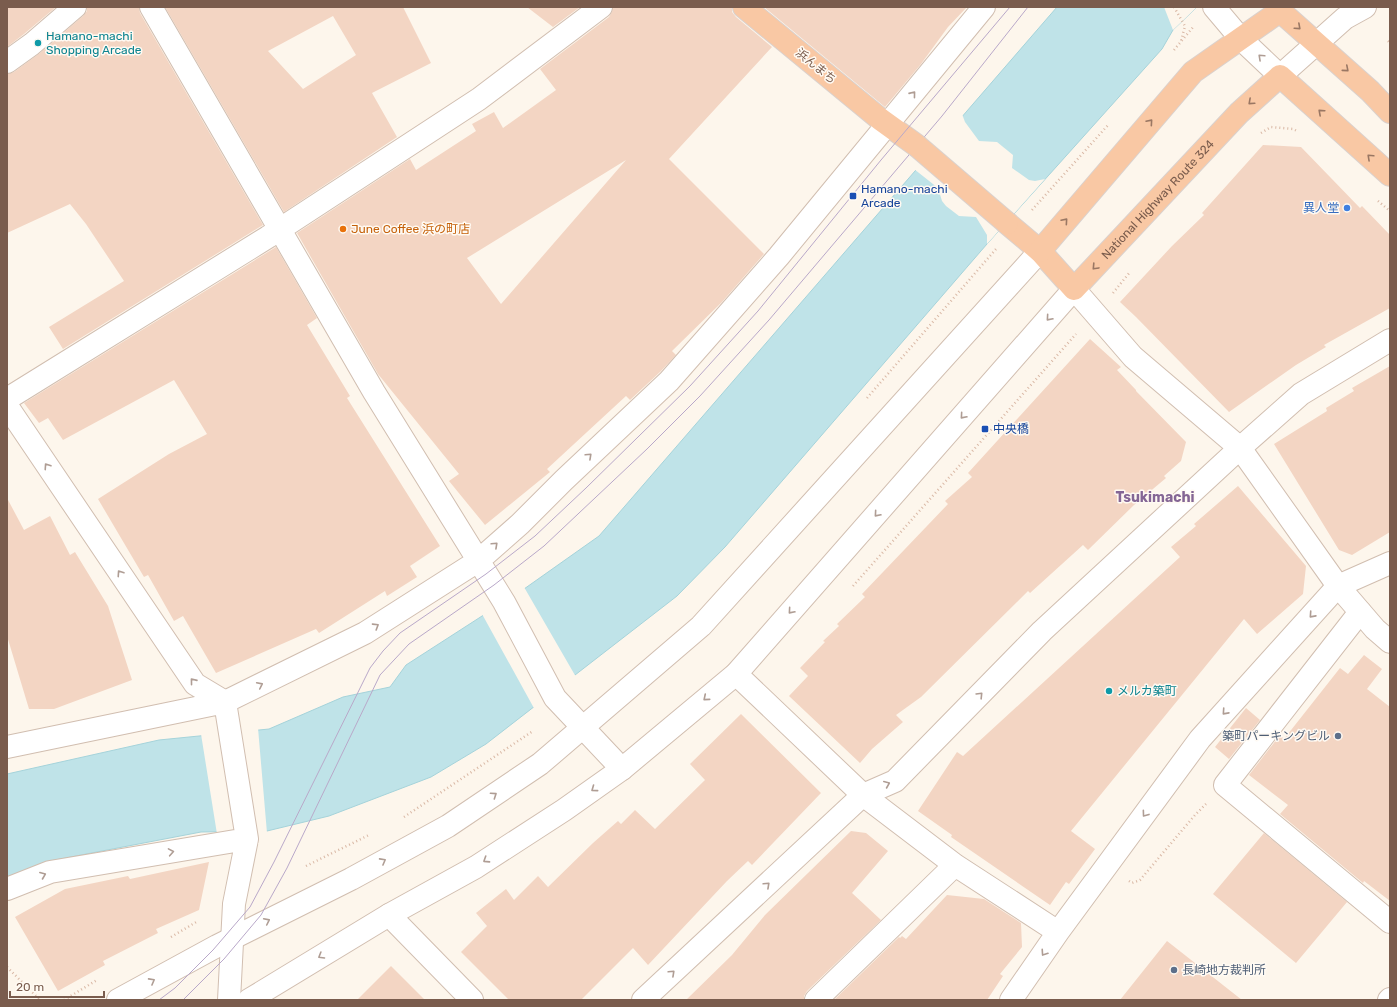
<svg xmlns="http://www.w3.org/2000/svg" width="1397" height="1007" viewBox="0 0 1397 1007" font-family="Rubik,'Noto Sans JP',sans-serif">
  <style>
    .water { fill: #bfe3e8; stroke: #a5d3da }
    .pier { fill: #fdf6ec }
    .building { fill: #f3d5c3; fill-rule: evenodd }
    .lines { fill: none; stroke-linecap: round; stroke-linejoin: round }
    .pedestrian-casing { stroke: #d1beb0; stroke-width: 24 }
    .minor-casing { stroke: #d1beb0; stroke-width: 24 }
    .tertiary-casing { stroke: #d1beb0; stroke-width: 24 }
    .trunk-casing { stroke: #dad1cd; stroke-width: 24 }
    .path { stroke: #d9b8a5; stroke-width: 2.5; stroke-dasharray: 1 3; stroke-linecap: butt }
    .pedestrian { stroke: #fff; stroke-width: 22 }
    .minor { stroke: #fff; stroke-width: 22 }
    .tertiary { stroke: #fff; stroke-width: 22 }
    .trunk { stroke: #f9c8a4; stroke-width: 22 }
    .tram { stroke: #b9a8c9; stroke-width: 1 }
    .trunk-bridge-casing { stroke: #dad1cd; stroke-width: 24; stroke-linecap: butt }
    .trunk-bridge { stroke: #f9c8a4; stroke-width: 22 }
    .oneway { stroke: #9a7763 }
    .oneway2 { stroke: #af9d94 }
    .culture-dot { fill: #0f9aa8; stroke: #fffaf3; stroke-width: 1.5 }
    .transit-dot { fill: #1a4fb4; stroke: #fffaf3; stroke-width: 1.5 }
    .shop-dot { fill: #3f7fe0; stroke: #fffaf3; stroke-width: 1.5 }
    .food-dot { fill: #e8710a; stroke: #fffaf3; stroke-width: 1.5 }
    .service-dot { fill: #5c6f8a; stroke: #fffaf3; stroke-width: 1.5 }
    .labels { text-anchor: middle; dominant-baseline: central; stroke-width: 3; stroke-linejoin: round; paint-order: stroke }
    .culture-label { font-size: 12px; fill: #0d838f; stroke: #fffaf3; text-anchor: start }
    .street-label { font-size: 12px; fill: #7a5c4d; stroke: #fffaf3 }
    .transit-label { font-size: 12px; fill: #164399; stroke: #fffaf3; text-anchor: start }
    .shop-label { font-size: 12px; fill: #366cbe; stroke: #fffaf3; text-anchor: end }
    .food-label { font-size: 12px; fill: #c56008; stroke: #fffaf3; text-anchor: start }
    .service-label { font-size: 12px; fill: #4e5e75; stroke: #fffaf3; text-anchor: end }
    .quarter-label { font-size: 14px; font-weight: bold; fill: #846695; stroke: #fffaf3 }
  </style>
  <rect width="100%" height="100%" fill="#fdf6ec"/>
  <path class="water" d="M1057,7H1197L1173,30L1162,49L987,244L725,547L677,596L486,744L431,777L329,816L267,831L201,832L50,861L7,878V774L159,740L269,729L343,697L390,687L406,665L524,589L599,536Z"/>
  <path class="pier" d="M1164,7H1197L1173,30Z
    M962,114L965,122L979,141L997,142L1013,155L1012,168L1029,180L1035,181L1045,179L987,244V235L976,217L959,216L946,206L942,201L938,188L914,169Z
    M524,587L576,677L567,686L535,710L482,614Z
    M258,728L267,833L217,834L201,734Z"/>
  <path class="building" d="M7,7H56L24,34L7,47Z
    M87,7H139L140,13L263,225L63,349L49,327L124,281L86,224L70,204L7,233V74L14,72L40,53L83,16L87,11Z
    M165,7H403L431,63L372,93L397,137L284,212ZM333,16L356,55L303,89L268,51Z
    M527,7H580L553,27Z
    M613,7H732V12L736,17L772,47L669,159L764,254L722,302L672,351L676,355L660,372L630,400L626,396L547,469L550,472L485,525L449,481L459,474L378,374L297,233L410,159L416,170L476,131L472,124L494,112L503,128L556,90L540,69L609,17L612,12ZM626,160L501,304L467,258Z
    M764,7H967L948,27L921,64L885,107Z
    M1263,145L1301,147L1360,208L1362,206L1390,235V308L1324,345L1326,347L1296,365L1229,412L1136,317L1120,302L1172,246L1204,215L1202,213Z
    M276,247L317,318L307,325L350,396L347,398L440,546L410,566L417,577L387,596L385,591L319,633L316,629L216,673L183,616L174,621L148,575L144,577L98,499L169,454L207,434L174,380L63,440L48,418L39,423L24,403Z
    M1090,339L1121,367L1117,370L1136,390V391L1186,442L1181,461L1164,476L1166,478L1134,505L1088,550L1083,545L1030,593L1028,591L921,697L896,715L903,722L872,749L860,763L789,696L808,676L800,668L825,642L823,641L839,626L837,624L865,597L862,594L948,504L945,501L972,477L968,473Z
    M1390,366V532L1352,555L1339,550L1274,444L1327,411L1326,408L1354,391L1352,388Z
    M1238,486L1306,566L1303,594L1257,634L1244,619L1071,831L1095,849L1069,884L1066,882L1050,905L951,837L952,835L918,811L957,752L963,756L1180,557L1171,547L1196,526L1194,524Z
    M7,498L24,530L50,516L70,555L75,552L108,606L132,680L54,709H29L7,636Z
    M1364,655L1382,669L1367,689L1390,707V901L1364,881L1363,883L1280,814L1288,805L1249,775L1280,735L1284,739L1340,668L1348,674Z
    M1246,708L1260,720L1229,759L1215,747Z
    M741,714L821,793L752,865L748,861L727,881L648,965L633,948L581,1000H509L461,952L487,926L476,913L506,889L514,900L538,876L548,887L593,843L618,821L621,824L635,810L655,829L705,780L690,764Z
    M851,831L866,833L888,851L852,893L881,920L807,991L804,996V1000H686L732,955L765,915Z
    M1264,833L1347,902L1296,963L1213,894Z
    M209,862L199,910L156,929L158,933L103,961L105,965L58,991L15,917L65,889L128,876L130,879Z
    M947,895L984,899L1021,923L1022,947L1000,974L1003,976L987,1000H834L899,937L900,938L902,936L906,939Z
    M1167,941L1242,1000H1120Z
    M391,966L425,1000H357Z"/>
  <g class="lines">
    <g class="pedestrian-casing">
      <path id="pedestrian" d="M7,62L32,44L75,7"/>
    </g>
    <g class="minor-casing">
      <path id="minor" d="M151,7L374,392L504,602L555,698L622,769
        M7,399L268,237L479,99L601,7
        M7,406L195,684L225,702
        M1360,612L1225,785L1390,922
        M736,674L863,795L955,865L1058,932
        M225,702L247,839L234,904L229,1000
        M7,747L225,702L365,633L478,561L520,524L564,480L669,381L779,256L984,7
        M7,889L50,872L247,839
        M389,915L472,1000
        M643,1000L863,795L895,781L1042,631L1240,448L1301,394L1390,340
        M816,1000L955,865
        M1011,1000L1058,932L1200,739L1338,586L1390,563
        M1389,1000L1390,999"/>
    </g>
    <g class="tertiary-casing">
      <path id="tertiary" d="M1214,7L1241,39L1280,76L1345,18L1365,7
        M118,1000L217,946L351,879L448,826L540,764L701,626L1040,251
        M249,1000L389,915L476,867L564,810L622,769L736,674L1074,289L1133,357L1240,448L1338,586L1375,629L1390,642"/>
    </g>
    <g class="trunk-casing">
      <g id="trunk">
        <path d="M744,7L880,119L916,145"/>
        <path id="s1" d="M1007,223L1040,251L1074,289L1239,113L1280,76L1390,175"/>
        <path d="M1040,251L1193,72L1280,11L1370,91L1390,112"/>
      </g>
    </g>
    <path class="path" d="M1174,7L1185,26L1181,41
      M1388,41L1390,43
      M1174,50L1194,26
      M1261,133L1271,127L1293,129L1297,131
      M1378,201L1390,211
      M1032,210L1109,124
      M1113,293L1130,272
      M867,398L996,249
      M853,586L1076,334
      M404,817L533,731
      M306,866L369,835
      M1129,881L1132,883L1140,880L1195,815L1206,804
      M171,937L198,921
      M7,967L40,1000
      M64,1000L97,980"/>
    <use href="#pedestrian" class="pedestrian"/>
    <use href="#minor" class="minor"/>
    <use href="#tertiary" class="tertiary"/>
    <use href="#trunk" class="trunk"/>
    <path class="tram" d="M159,1000L175,988L213,950L250,907L274,862L370,668L383,651L400,633L486,574L535,536L586,488L690,386L758,311L881,160L1010,7
      M183,1000L224,959L261,915L287,868L380,675L409,644L494,585L544,546L647,449L700,396L769,320L942,116L1028,7"/>
    <g class="trunk-bridge-casing">
      <path id="trunk-bridge" d="M916,145L1007,223"/>
    </g>
    <use href="#trunk-bridge" class="trunk-bridge"/>
  </g>
  <defs><path id="oneway-chevron" d="M-2-3.5L2.5 0L-2 3.5" fill="none" stroke-width="1.6" stroke-linecap="round" stroke-linejoin="round"/></defs>
  <g class="oneway">
    <use href="#oneway-chevron" transform="translate(1298 27) rotate(42)"/>
    <use href="#oneway-chevron" transform="translate(1346 69) rotate(41)"/>
    <use href="#oneway-chevron" transform="translate(1251 102) rotate(138)"/>
    <use href="#oneway-chevron" transform="translate(1321 112) rotate(-138)"/>
    <use href="#oneway-chevron" transform="translate(1150 122) rotate(-49)"/>
    <use href="#oneway-chevron" transform="translate(1370 157) rotate(-137)"/>
    <use href="#oneway-chevron" transform="translate(1065 221) rotate(-49)"/>
    <use href="#oneway-chevron" transform="translate(1095 267) rotate(133)"/>
  </g>
  <g class="oneway2">
    <use href="#oneway-chevron" transform="translate(1261 57) rotate(-137)"/>
    <use href="#oneway-chevron" transform="translate(913 94) rotate(-51)"/>
    <use href="#oneway-chevron" transform="translate(1049 318) rotate(131)"/>
    <use href="#oneway-chevron" transform="translate(963 416) rotate(131)"/>
    <use href="#oneway-chevron" transform="translate(589 456) rotate(-43)"/>
    <use href="#oneway-chevron" transform="translate(47 466) rotate(-124)"/>
    <use href="#oneway-chevron" transform="translate(877 514) rotate(131)"/>
    <use href="#oneway-chevron" transform="translate(495 545) rotate(-43)"/>
    <use href="#oneway-chevron" transform="translate(120 573) rotate(-124)"/>
    <use href="#oneway-chevron" transform="translate(791 611) rotate(131)"/>
    <use href="#oneway-chevron" transform="translate(1312 615) rotate(132)"/>
    <use href="#oneway-chevron" transform="translate(376 626) rotate(-32)"/>
    <use href="#oneway-chevron" transform="translate(193 681) rotate(-129)"/>
    <use href="#oneway-chevron" transform="translate(260 685) rotate(-26)"/>
    <use href="#oneway-chevron" transform="translate(980 695) rotate(-46)"/>
    <use href="#oneway-chevron" transform="translate(706 698) rotate(140)"/>
    <use href="#oneway-chevron" transform="translate(1225 712) rotate(132)"/>
    <use href="#oneway-chevron" transform="translate(887 784) rotate(-23)"/>
    <use href="#oneway-chevron" transform="translate(594 789) rotate(144)"/>
    <use href="#oneway-chevron" transform="translate(494 795) rotate(-34)"/>
    <use href="#oneway-chevron" transform="translate(1145 814) rotate(126)"/>
    <use href="#oneway-chevron" transform="translate(171 852) rotate(-10)"/>
    <use href="#oneway-chevron" transform="translate(486 860) rotate(147)"/>
    <use href="#oneway-chevron" transform="translate(383 861) rotate(-29)"/>
    <use href="#oneway-chevron" transform="translate(43 875) rotate(-22)"/>
    <use href="#oneway-chevron" transform="translate(767 885) rotate(-43)"/>
    <use href="#oneway-chevron" transform="translate(267 921) rotate(-26)"/>
    <use href="#oneway-chevron" transform="translate(1044 953) rotate(124)"/>
    <use href="#oneway-chevron" transform="translate(321 956) rotate(149)"/>
    <use href="#oneway-chevron" transform="translate(672 973) rotate(-43)"/>
    <use href="#oneway-chevron" transform="translate(152 981) rotate(-29)"/>
  </g>
  <g class="culture-dot">
    <circle cx="38" cy="43" r="4"/>
    <circle cx="1109" cy="691" r="4"/>
  </g>
  <g class="transit-dot">
    <rect x="849" y="192" width="8" height="8" rx="2"/>
    <rect x="981" y="425" width="8" height="8" rx="2"/>
  </g>
  <circle class="shop-dot" cx="1347" cy="208" r="4"/>
  <circle class="food-dot" cx="343" cy="229" r="4"/>
  <g class="service-dot">
    <circle cx="1338" cy="736" r="4"/>
    <circle cx="1174" cy="970" r="4"/>
  </g>
  <g class="labels">
    <g class="culture-label">
      <text x="46" y="36">Hamano-machi<tspan x="46" dy="14">Shopping Arcade</tspan></text>
      <text x="1117" y="691">メルカ築町</text>
    </g>
    <g class="street-label">
      <text transform="translate(816 66) rotate(39)">浜んまち</text>
      <text stroke="none"><textPath href="#s1" startOffset="217">National Highway Route 324</textPath></text>
    </g>
    <g class="transit-label">
      <text x="861" y="189">Hamano-machi<tspan x="861" dy="14">Arcade</tspan></text>
      <text x="993" y="429">中央橋</text>
    </g>
    <g class="shop-label">
      <text x="1339" y="208">異人堂</text>
    </g>
    <g class="food-label">
      <text x="351" y="229">June Coffee 浜の町店</text>
    </g>
    <g class="service-label">
      <text x="1330" y="736">築町パーキングビル</text>
      <text x="1182" y="970" text-anchor="start">長崎地方裁判所</text>
    </g>
    <g class="quarter-label">
      <text x="1155" y="497">Tsukimachi</text>
    </g>
  </g>
  <rect width="1397" height="1007" fill="none" stroke="#7a5c4d" stroke-width="16"/>
  <path d="M10 991v6h94v-6" fill="none" stroke="#7a5c4d" stroke-width="2"/>
  <text x="16" y="991" font-size="12" fill="#7a5c4d" stroke="#fffaf3" stroke-width="3" paint-order="stroke">20 m</text>
</svg>
